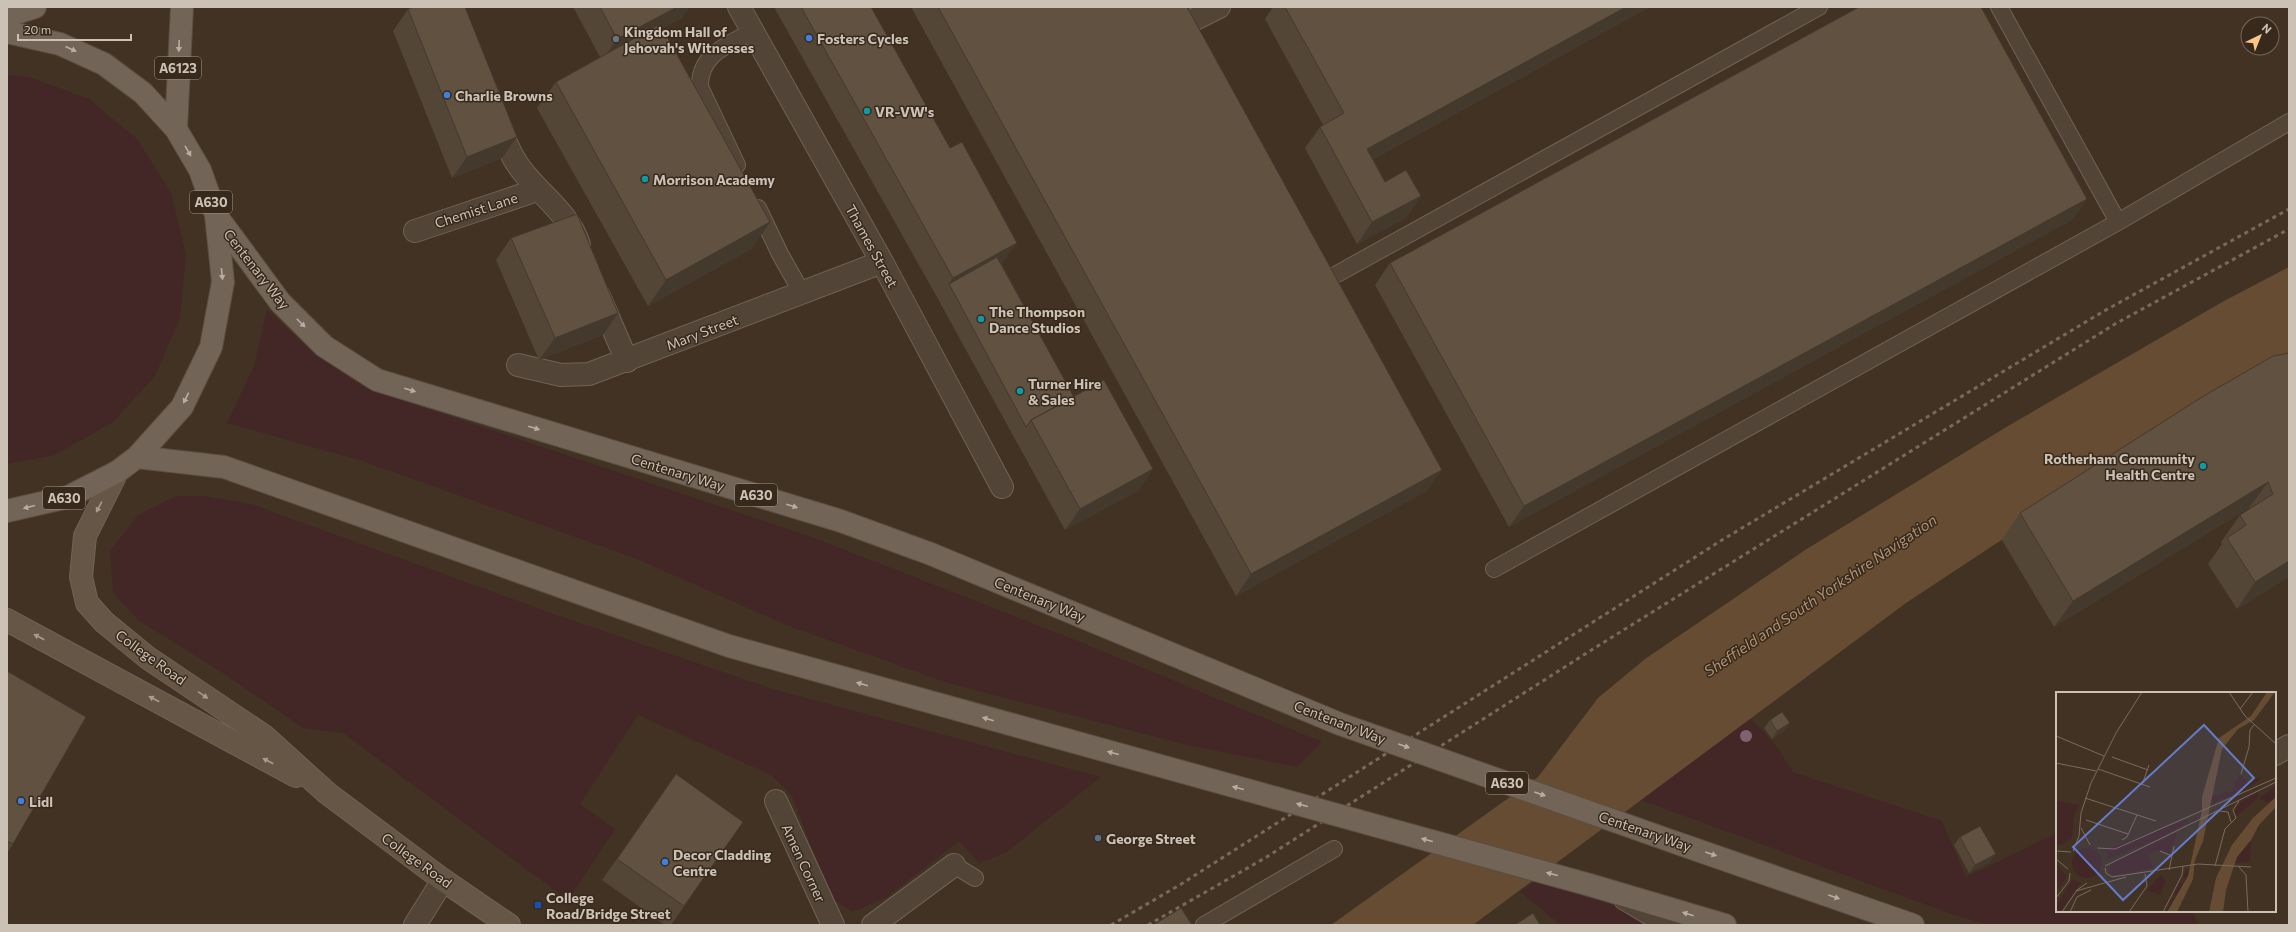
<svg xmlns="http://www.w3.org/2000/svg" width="2296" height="932" viewBox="0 0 2296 932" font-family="Commissioner,sans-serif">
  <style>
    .green { fill: #432726 }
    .water { fill: #664c33 }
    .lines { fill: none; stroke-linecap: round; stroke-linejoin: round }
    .lane-casing { stroke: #6f6356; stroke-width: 18 }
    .street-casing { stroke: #6f6356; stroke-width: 24 }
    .secondary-casing { stroke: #6f6356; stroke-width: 24 }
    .primary-casing { stroke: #5b4e42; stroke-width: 24 }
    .lane { stroke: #524538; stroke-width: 16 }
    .street { stroke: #524538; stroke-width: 22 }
    .secondary { stroke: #655646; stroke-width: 22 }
    .primary { stroke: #726456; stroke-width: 22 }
    .rail { stroke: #79695a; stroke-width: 3; stroke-dasharray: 4 4; stroke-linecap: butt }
    .primary-bridge-casing { stroke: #5b4e42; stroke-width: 24; stroke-linecap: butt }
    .primary-bridge { stroke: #726456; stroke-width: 22 }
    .tree { fill: #7f626f }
    .wall { fill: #534637 }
    .shaded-wall { fill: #44392d }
    .building { fill: #615140; stroke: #44392d }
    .oneway { fill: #baaea2 }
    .oneway2 { fill: #a89c8e }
    .shop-dot { fill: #3f7fe0; stroke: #372a1d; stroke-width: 1.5 }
    .worship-dot { fill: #6b7280; stroke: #372a1d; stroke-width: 1.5 }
    .culture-dot { fill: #0f9aa8; stroke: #372a1d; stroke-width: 1.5 }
    .service-dot { fill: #5c6f8a; stroke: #372a1d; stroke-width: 1.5 }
    .transit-dot { fill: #1a4fb4; stroke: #372a1d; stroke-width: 1.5 }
    .labels { text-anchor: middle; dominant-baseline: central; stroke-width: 3; stroke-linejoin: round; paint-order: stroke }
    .shield { fill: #372a1d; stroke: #9f9487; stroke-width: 1 }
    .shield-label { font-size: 13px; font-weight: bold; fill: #ccc1b5 }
    .poi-label { font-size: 14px; font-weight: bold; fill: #ccc1b5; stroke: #372a1d; text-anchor: start }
    .street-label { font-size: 14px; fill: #ccc1b5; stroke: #372a1d }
    .water-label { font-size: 15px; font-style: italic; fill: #b19173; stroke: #372a1d }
    .inset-road { fill: none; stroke: #796b5e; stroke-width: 1 }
    .view { fill: #637cca; fill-opacity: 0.15; stroke: #637cca; stroke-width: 2 }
    .inset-edge { fill: none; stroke: #ccc1b5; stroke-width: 2 }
  </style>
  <rect width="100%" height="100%" fill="#423224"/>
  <path class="green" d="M7,75L29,77L89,99L137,139L171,193L186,255L180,318L155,376L113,422L55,455L7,464Z
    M267,309C299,341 328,365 366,388L812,537L1078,641L1322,742L1297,767L1187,745L948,683L786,625L637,559L362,461L227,423L254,366Z
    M176,496H205L251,504L554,614L773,689L1101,777L1007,852L979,863L959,841L886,898L852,912L831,898L792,796L771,775L638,715L580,804L615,829L568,900L343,733L303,728L226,675L138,620L113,593L110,551L138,515Z
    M1750,718L1775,744L1793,772L1942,821L1966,877L2057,833V911H2193L2198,925H1989L1951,914L1641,800Z
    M1539,878L1611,901L1644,925H1561L1520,892Z"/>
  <path class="water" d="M2289,267V376L2044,512L1906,603L1473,925H1331L1538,777L1598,698L1645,659L1805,550L2008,426L2224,301Z"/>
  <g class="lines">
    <g class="lane-casing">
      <path id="lane" d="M1999,7L2118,222L2289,122
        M737,165L700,87C699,54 728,45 753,31
        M758,208L780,254L802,293
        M1337,274L1819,7
        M1494,569L2118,222
        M954,865L975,878
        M1204,925L1334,849"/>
    </g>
    <g class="street-casing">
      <path id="street" d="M739,7L882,262L1002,487
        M1189,22L1219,7
        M496,120C503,134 508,150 516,162C534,191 569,211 579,245
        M415,231L537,190
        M599,296L627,361
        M518,365L561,375L589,374L882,262
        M2275,754L2289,746
        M776,801L833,925
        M1625,899L1669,925
        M415,925L443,880
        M873,925L954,865"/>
    </g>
    <g class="secondary-casing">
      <path id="secondary" d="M117,472L85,536L81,577L87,603L104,622L148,658L264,736L327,793L443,880L509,925
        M7,620L296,776"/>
    </g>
    <g class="primary-casing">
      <path id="primary" d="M7,16L35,7
        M7,32L60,44L104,64L143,93L176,129L200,170L216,215L223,282L211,347L182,407L137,457L117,472L68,497L7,511
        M176,129L182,7
        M216,215L280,302L324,346L377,380L841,521L931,554L1340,724
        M137,457L224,467L729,646L1276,798
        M1674,842L1913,925
        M1590,885L1725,925"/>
    </g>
    <use href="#lane" class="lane"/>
    <use href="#street" class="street"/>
    <use href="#secondary" class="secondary"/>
    <use href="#primary" class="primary"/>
    <path class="rail" d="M1111,925L1178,886L1722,540L2104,311L2289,209
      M1148,925L1265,858L1593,649L2115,324L2289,229"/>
    <g class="primary-bridge-casing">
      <path id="primary-bridge" d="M1340,724L1674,842
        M1276,798L1590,885"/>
    </g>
    <use href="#primary-bridge" class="primary-bridge"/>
  </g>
  <circle class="tree" cx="1746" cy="736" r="6"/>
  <path class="wall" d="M573,7H690L682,18L662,28L752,249L648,306L537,108L556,82L600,57Z
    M774,7H871L1002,264V265L1074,397L1153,469L1138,491L1065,530L938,299Z
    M911,7H1187L1427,491L1236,596Z
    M1273,7H1650L1373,159L1385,182L1421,196L1406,218L1357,244L1305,148L1320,127L1323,125L1265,19Z
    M408,9L517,137L502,158L452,178L393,31Z
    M2087,199L2072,220L1509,527L1375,285L1390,263Z
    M511,238L618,313L603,335L539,360L496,260Z
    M2289,353V577L2237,609L2208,564L2222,544L2221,542L2240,515L2249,509V508L2054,627L2002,540L2020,513Z
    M7,671L13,844L7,853Z
    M1770,720L1790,723L1784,731L1772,739L1764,728Z
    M676,774L743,822L671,925H665L602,880Z
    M1960,837L1990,862L1969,873L1954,845Z"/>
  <path class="shaded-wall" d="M677,7H690L682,18L602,61L617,39Z
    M1626,7H1650L1352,170L1367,149Z
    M517,137L502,158L452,178L467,157Z
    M1421,196L1406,218L1357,244L1372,222Z
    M2087,199L2072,220L1509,527L1524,506Z
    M770,222L752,249L648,306L666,280Z
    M1017,243L1002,264L953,291L949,284L953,278Z
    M618,313L603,335L539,360L555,338Z
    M1153,469L1138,491L1065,530L1080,509Z
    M1442,470L1427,491L1236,596L1251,574Z
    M2268,482L2249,508L2054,627L2073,601Z
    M2289,561V577L2237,609L2255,582Z
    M1790,723L1784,731L1772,739L1777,731Z
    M1996,854L1990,862L1969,873L1975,865Z"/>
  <path class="building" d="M414,7H465L517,137L467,157L408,9Z
    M600,7H677L617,39Z
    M801,7H871L950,148L962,142L1017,243L953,278Z
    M938,7H1187L1442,470L1251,574Z
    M1285,7H1626L1367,149L1385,182L1406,170L1421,196L1372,222L1320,127L1344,113Z
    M1859,7H1981L2087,199L1524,506L1390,263Z
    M660,24L770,222L666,280L556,82Z
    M577,214L618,313L555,338L511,238Z
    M997,257L1074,397L1031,420L1026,427L949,284Z
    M2289,353V561L2255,582L2227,538L2246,525L2240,515L2273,494L2268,482L2073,601L2020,513L2202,397L2273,356Z
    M1104,380L1153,469L1080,509L1031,420Z
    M7,671L86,717L13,844L7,841Z
    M1782,712L1790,723L1777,731L1770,720Z
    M676,774L743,822L684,906L617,859Z
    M1980,826L1996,854L1975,865L1960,837Z
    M1181,908L1192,925H1153Z
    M1533,913L1540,925H1515Z"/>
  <defs><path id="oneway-solid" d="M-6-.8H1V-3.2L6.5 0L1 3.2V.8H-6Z"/></defs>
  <g class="oneway">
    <use href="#oneway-solid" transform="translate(179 46) rotate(92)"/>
    <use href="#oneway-solid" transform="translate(71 49) rotate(25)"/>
    <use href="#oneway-solid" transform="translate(188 151) rotate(60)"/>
    <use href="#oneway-solid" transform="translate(222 274) rotate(84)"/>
    <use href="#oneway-solid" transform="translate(301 323) rotate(45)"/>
    <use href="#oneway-solid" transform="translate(410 390) rotate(17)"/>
    <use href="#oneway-solid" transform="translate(186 398) rotate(116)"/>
    <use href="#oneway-solid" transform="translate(534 428) rotate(17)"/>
    <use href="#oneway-solid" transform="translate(792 506) rotate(17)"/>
    <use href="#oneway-solid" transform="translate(29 507) rotate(166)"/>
    <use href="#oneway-solid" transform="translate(862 684) rotate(-164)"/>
    <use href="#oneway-solid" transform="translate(988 719) rotate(-164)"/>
    <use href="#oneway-solid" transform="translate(1404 746) rotate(19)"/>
    <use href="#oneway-solid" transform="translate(1113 753) rotate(-165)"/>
    <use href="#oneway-solid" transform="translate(1238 788) rotate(-165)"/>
    <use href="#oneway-solid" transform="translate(1540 794) rotate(19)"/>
    <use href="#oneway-solid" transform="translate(1302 805) rotate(-165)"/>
    <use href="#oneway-solid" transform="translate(1427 840) rotate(-165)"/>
    <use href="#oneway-solid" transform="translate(1711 854) rotate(19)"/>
    <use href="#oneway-solid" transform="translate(1552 874) rotate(-165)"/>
    <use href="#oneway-solid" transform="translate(1834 897) rotate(19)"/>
    <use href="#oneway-solid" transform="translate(1688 914) rotate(-163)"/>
  </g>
  <g class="oneway2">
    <use href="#oneway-solid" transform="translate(99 507) rotate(118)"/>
    <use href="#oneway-solid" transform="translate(39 637) rotate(-152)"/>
    <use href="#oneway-solid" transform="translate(203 695) rotate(34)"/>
    <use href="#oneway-solid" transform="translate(154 699) rotate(-152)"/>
    <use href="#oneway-solid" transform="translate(268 761) rotate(-152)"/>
  </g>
  <g class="shop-dot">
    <circle cx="809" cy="38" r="4"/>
    <circle cx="447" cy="95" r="4"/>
    <circle cx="21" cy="801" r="4"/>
    <circle cx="665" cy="862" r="4"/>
  </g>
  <circle class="worship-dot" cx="616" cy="39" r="4"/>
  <g class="culture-dot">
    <circle cx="867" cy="111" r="4"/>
    <circle cx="645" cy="179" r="4"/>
    <circle cx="981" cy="319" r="4"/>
    <circle cx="1020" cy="391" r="4"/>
    <circle cx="2203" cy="466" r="4"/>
  </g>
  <circle class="service-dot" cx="1098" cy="838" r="4"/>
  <rect class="transit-dot" x="534" y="901" width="8" height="8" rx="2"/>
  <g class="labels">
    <g class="shield">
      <rect x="155" y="57" width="46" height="22" rx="3"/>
      <rect x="190" y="191" width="42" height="22" rx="3"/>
      <rect x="735" y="484" width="42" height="22" rx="3"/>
      <rect x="43" y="487" width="42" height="22" rx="3"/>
      <rect x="1486" y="772" width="42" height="22" rx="3"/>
    </g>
    <g class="shield-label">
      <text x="178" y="68">A6123</text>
      <text x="211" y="202">A630</text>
      <text x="756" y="495">A630</text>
      <text x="64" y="498">A630</text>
      <text x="1507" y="783">A630</text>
    </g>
    <g class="poi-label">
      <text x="624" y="31">Kingdom Hall of<tspan x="624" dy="16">Jehovah's Witnesses</tspan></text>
      <text x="817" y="38">Fosters Cycles</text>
      <text x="455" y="95">Charlie Browns</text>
      <text x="875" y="111">VR-VW's</text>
      <text x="653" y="179">Morrison Academy</text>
      <text x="989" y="311">The Thompson<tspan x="989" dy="16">Dance Studios</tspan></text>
      <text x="1028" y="383">Turner Hire<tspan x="1028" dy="16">&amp; Sales</tspan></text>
      <text x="2195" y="458" text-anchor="end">Rotherham Community<tspan x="2195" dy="16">Health Centre</tspan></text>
      <text x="29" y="801">Lidl</text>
      <text x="1106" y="838">George Street</text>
      <text x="673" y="854">Decor Cladding<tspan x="673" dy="16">Centre</tspan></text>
      <text x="546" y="897">College<tspan x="546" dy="16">Road/Bridge Street</tspan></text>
    </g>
    <g class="street-label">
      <text transform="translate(476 210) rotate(-18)">Chemist Lane</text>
      <text transform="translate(872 246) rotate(61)">Thames Street</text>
      <text transform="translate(257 269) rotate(52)">Centenary Way</text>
      <text transform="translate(702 332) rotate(-21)">Mary Street</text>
      <text transform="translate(678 472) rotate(17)">Centenary Way</text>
      <text transform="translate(1040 599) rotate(22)">Centenary Way</text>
      <text transform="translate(151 657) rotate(36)">College Road</text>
      <text transform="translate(1340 722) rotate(21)">Centenary Way</text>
      <text transform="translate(1645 831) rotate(19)">Centenary Way</text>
      <text transform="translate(417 860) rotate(36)">College Road</text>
      <text transform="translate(804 863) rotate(65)">Amen Corner</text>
    </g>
    <g class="water-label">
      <text transform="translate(1820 595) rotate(-34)">Sheffield and South Yorkshire Navigation</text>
    </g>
  </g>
  <g transform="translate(2056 692)">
    <rect width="220" height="220" fill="#423224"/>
    <path d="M183,82L192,91H196L199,85L205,87L195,94L153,113L155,103L161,104L172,99L176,100ZM220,94V105L212,111L203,106ZM203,100L201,107L181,124L179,123L178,119L185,110ZM0,109L24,113L18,122L16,146L6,153L0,152ZM132,127V130L108,144L53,167L49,158ZM121,141L114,162L102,158L92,162L97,176L58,183L53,181L54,174L58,170ZM195,148L194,170L179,171L186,156ZM16 171a15 15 0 1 1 30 0a15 15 0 1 1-30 0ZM0,171L11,184L0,200ZM134,176L132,184L120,208L110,220L116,207L120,205L118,202L124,191L127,192L130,186L127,185L129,179ZM105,183L110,190L104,203L91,198ZM17,187L25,191L4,220H0V214Z" fill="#432726"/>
    <path d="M211,0H219L198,28L182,37L166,57L147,149L139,168L137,187L121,220H111L132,184L146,118V105L163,46L195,24ZM220,105V115L203,133L195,148L181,165L170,198L167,220H153L160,186L176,153L197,126Z" fill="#664c33"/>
    <path class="inset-road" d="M173,0L189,24L220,52M184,17L197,0M0,44L48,64M56,65L92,78M0,71L40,79M42,77L94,95M185,82L193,55L194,38L198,33M86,93L93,73M29,106L100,129M163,119L172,120L175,130M30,128L72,142M25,136L34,153M66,148L71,145L81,123M41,156L59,157L220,86M0,159L15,160M17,159L23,144L25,121L35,91L60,41L86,0M104,159L116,164M0,167L12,177M49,174L220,90M159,174L169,137L180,126L177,118L183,109M183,175L190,183L192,220M49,176L50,181L56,185L142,172L195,175M113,178L118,154M20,199L70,185M0,206L13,189L14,181M6,220L21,198L31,191M14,220L21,205L35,198M73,220L91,194L89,182M107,220L126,183L127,175"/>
    <path class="view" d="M148,33L198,86L67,208L17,155Z"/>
    <rect width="220" height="220" class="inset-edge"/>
  </g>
  <rect width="2296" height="932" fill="none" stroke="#ccc1b5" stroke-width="16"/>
  <g transform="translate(2260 36) rotate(43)"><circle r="19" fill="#372a1d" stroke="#73665a"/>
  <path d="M0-3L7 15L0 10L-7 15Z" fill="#fec588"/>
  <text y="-6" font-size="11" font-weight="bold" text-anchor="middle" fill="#ccc1b5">N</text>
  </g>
  <path d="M18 34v6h113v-6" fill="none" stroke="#ccc1b5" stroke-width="2"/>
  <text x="24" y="34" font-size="12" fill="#ccc1b5" stroke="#372a1d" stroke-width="3" paint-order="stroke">20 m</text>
</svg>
